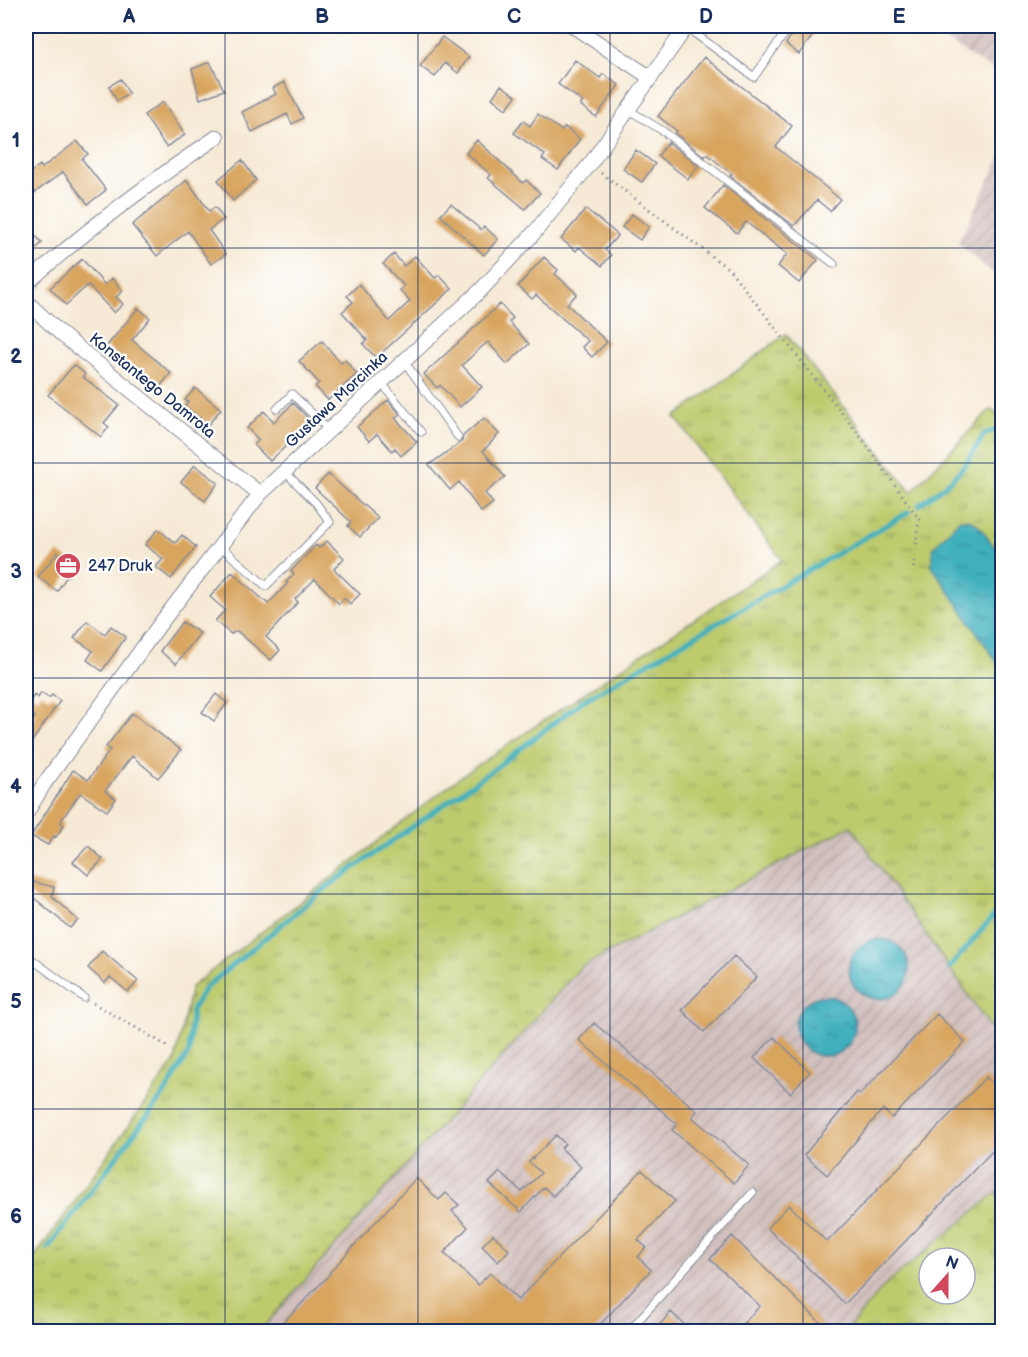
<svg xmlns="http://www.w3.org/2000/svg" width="1028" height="1357" viewBox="0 0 1028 1357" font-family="'Balsamiq Sans',sans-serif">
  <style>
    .industrial { fill: url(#industrial-furrows) }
    .grass { fill: url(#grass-tufts); stroke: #6c7d66; stroke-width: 1.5; fill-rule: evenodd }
    .water { fill: url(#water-ripples); stroke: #2e708e; stroke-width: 1.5 }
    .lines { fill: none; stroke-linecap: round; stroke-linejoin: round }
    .stream { stroke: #41b0bd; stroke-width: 5 }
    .building { fill: #d8a55e }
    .lane-casing { stroke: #888c9a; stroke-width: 9 }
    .street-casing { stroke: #888c9a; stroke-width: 16 }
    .path { stroke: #888c9a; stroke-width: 3; stroke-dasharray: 1.5 4.5; stroke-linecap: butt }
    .lane { stroke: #fff; stroke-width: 7 }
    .street { stroke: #fff; stroke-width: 14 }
    .grid { fill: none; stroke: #1b2f5e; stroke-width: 1.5; stroke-opacity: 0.55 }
    .labels { text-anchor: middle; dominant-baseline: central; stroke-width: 4.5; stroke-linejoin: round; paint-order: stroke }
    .street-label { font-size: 16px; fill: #1b2f5e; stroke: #fff }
    .poi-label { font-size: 16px; fill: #1b2f5e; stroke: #fff; text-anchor: start }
    .neatline { fill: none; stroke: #1b2f5e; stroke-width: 2 }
    .grid-label { font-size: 20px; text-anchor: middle; font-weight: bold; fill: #1b2f5e }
  </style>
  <defs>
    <pattern id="industrial-furrows" width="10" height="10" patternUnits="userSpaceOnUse" patternTransform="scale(1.5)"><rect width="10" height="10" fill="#d1c0bd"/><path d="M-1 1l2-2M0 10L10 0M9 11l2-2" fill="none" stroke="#b3a5a5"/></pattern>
    <pattern id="grass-tufts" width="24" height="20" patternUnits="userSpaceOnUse" patternTransform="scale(1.5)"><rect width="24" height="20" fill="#bdcb6d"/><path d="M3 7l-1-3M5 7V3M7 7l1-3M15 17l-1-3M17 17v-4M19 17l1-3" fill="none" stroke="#99a55d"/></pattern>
    <pattern id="water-ripples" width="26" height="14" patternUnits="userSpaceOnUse" patternTransform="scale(1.5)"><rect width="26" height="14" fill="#41b0bd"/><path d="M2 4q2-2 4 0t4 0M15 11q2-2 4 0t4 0" fill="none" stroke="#36909d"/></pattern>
  </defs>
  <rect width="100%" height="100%" fill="#fff"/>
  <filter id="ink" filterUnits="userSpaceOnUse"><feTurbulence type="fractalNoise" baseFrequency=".0167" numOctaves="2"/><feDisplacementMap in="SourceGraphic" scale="12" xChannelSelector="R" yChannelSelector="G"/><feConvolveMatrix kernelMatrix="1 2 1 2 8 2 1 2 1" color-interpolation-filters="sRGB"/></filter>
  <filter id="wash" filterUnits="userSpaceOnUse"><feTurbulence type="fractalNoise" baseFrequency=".008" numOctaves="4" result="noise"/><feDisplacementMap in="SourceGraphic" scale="24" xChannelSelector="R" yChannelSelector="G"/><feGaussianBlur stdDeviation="1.35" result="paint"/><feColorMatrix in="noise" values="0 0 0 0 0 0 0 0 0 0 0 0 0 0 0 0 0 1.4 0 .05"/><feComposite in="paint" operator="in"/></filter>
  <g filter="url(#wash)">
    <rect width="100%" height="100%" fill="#f6ead6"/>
    <path class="industrial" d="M927,26H980L1002,33V76L926,28Z
      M1002,154V281L958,243Z
      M851,826L1002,1044V1188L886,1284L846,1331L260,1332L581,967Z"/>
    <path class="grass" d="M786,334L911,492L991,409L1002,416V1044L851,826L581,967L260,1331L26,1332V1269L175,1061L191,987L460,777L782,560L675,417Z
      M1002,1188V1331H846L886,1284ZM929,1258H965V1294H929Z"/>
    <path class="water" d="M960,519H969L978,525L1002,557V670L932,566L933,548Z
      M849 969a30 30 0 1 1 60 0a30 30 0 1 1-60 0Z
      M795 1026a30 30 0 1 1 60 0a30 30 0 1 1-60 0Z"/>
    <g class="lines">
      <path class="stream" d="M919,505C951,482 965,470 984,434L999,429L1002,431
        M949,968L1002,906
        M48,1248L167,1090L189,1052L192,1010L205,988L327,887L494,769L584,700L909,512"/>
    </g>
    <g id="blocks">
      <path class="building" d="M796,26H804L814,34L799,54L786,44Z
        M442,37L469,57L458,73L445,63L435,77L420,66Z
        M704,57L792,126L776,147L840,199L830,211L817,200L794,226L730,176L732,174L707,154L705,157L675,133L677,131L658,116Z
        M575,60L600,78L603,74L619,85L596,117L580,105L583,102L558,84Z
        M210,62L224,90L200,99L192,69Z
        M121,79L129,94L117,101L109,86Z
        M284,82L303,118L292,124L287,114L252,132L242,112L276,94L273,88Z
        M501,85L516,96L506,109L492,98Z
        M163,102L185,135L166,147L144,115Z
        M538,114L562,131L565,127L580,139L558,170L542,159L545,155L514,133L523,121L530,126Z
        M477,140L523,183L526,180L540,193L525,209L488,178L491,175L466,153Z
        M77,141L88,154L82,159L106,190L88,204L63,172L26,199V176L40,165L42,168Z
        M668,142L698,166L688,179L658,156Z
        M636,150L655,164L642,182L623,169Z
        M242,160L256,180L233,201L218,180Z
        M187,180L209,211L215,207L224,219L209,230L226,254L211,264L188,231L157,256L132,225Z
        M723,185L818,260L799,283L778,266L787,254L746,222L737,233L705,208Z
        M451,204L481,230L484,226L498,239L484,255L440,215Z
        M586,209L618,235L605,250L611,255L602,266L579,247L576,251L561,239Z
        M632,214L649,227L640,240L622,227Z
        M26,225L42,243L26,258Z
        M394,254L404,266L415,256L435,278L439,275L452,289L376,358L363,344L367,340L342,312L353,302L347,296L359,284L389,321L410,301L400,290L404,286L383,264Z
        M544,257L558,270L555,274L577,294L567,304L607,342L592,357L582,347L588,341L536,295L532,299L518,286Z
        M82,259L105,285L112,278L123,291L116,297L123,304L114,313L88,285L66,305L50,288Z
        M500,304L513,318L509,322L529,344L507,364L488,342L484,345L462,365L482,387L460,407L440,385L437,388L424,374Z
        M138,308L150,318L132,340L171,373L158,389L106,347Z
        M322,341L341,363L345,360L357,374L328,400L315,386L319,383L299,361Z
        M74,365L85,374L83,377L119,405L104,423L109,427L101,437L48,395Z
        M195,388L221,409L208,425L185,406L188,402L185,400Z
        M388,400L400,414L395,418L417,442L401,456L395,448L392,451L377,434L369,441L357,427Z
        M293,403L312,422L270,461L254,445L259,440L247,428L264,411L274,422Z
        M484,418L499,434L483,451L505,477L485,493L493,503L481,512L459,482L450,490L429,465L462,441L463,436Z
        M195,465L218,483L205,501L181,482Z
        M328,474L378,518L360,537L348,526L351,522L315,488Z
        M158,529L175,543L182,535L196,547L171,579L156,567L163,559L145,545Z
        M327,541L344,558L334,569L360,594L350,604L344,598L339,604L315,579L295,599L298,602L266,637L280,650L271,660L237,631L231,634L215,621L225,610L210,597L232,572L268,604L288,583L286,582L294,574L291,571L316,545L319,548Z
        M58,552L75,564L57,591L38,577Z
        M87,621L105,634L111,626L126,637L102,671L87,660L93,651L74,638Z
        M182,622L200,633L176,664L160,651Z
        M41,693L49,698L52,695L60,701L26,750V729L35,717L26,708L34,695L38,698Z
        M216,694L227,703L214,721L202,712Z
        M132,713L181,750L158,778L132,756L105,791L116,799L107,811L80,793L62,819L61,823L64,825L56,837L54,836L48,845L31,836L73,770L88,780L110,750L106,747Z
        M88,846L103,859L88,875L73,862Z
        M26,880L54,887L52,897L78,920L70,928L26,891Z
        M102,951L138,981L128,992L110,977L105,983L88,968Z
        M734,956L757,977L704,1032L682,1010Z
        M937,1014L965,1042L892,1118L883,1109L827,1175L804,1155L857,1092L860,1094Z
        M594,1023L697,1111L692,1117L749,1165L734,1183L672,1130L677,1124L579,1040Z
        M774,1037L810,1072L790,1093L754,1058Z
        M986,1077L1002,1094V1141L845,1304L767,1228L789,1205L827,1242Z
        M556,1135L565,1144L561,1148L581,1167L553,1196L544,1187L521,1212L489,1183L500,1172L522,1192L541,1173L529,1162Z
        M642,1170L675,1201L638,1240L646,1247L638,1257L651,1270L593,1332H274L330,1274L329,1273L416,1178L439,1200L446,1193L459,1205L452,1211L468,1227L444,1253L478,1285L490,1273L518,1300Z
        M493,1234L509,1250L498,1262L482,1246Z
        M732,1236L830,1332H735L760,1306L710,1259Z
        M671,1312L692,1332H653Z"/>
    </g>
  </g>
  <g filter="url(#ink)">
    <use href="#blocks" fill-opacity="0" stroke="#888c9a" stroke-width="1.5"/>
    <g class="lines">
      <g class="lane-casing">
        <path id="lane" d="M686,27L754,77L790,26
          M629,110L663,131L834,264
          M404,361L458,437
          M381,382L421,432
          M277,409L292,394L329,430
          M219,545L266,586L330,522L316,503L284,471
          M26,955L84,998
          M628,1332L753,1192"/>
      </g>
      <g class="street-casing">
        <path id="street" d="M573,26L651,78
          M26,284C86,230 150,182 217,137
          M26,301L61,334L260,494
          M26,814L44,784L160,624L260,494L480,291L534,233L590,164L687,26"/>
      </g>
      <path class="path" d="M601,173L730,270L860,436L919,519L913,573
        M93,1003L169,1047"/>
      <use href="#lane" class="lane"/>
      <use href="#street" class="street"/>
    </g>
  </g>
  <path class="grid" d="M225,26V1332M418,26V1332M610,26V1332M803,26V1332M26,248H1002M26,463H1002M26,678H1002M26,894H1002M26,1109H1002"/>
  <defs>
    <g id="office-disc" transform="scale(1.35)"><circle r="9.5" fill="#d1495b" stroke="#fff"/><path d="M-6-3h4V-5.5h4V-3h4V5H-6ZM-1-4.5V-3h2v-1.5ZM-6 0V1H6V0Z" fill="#fff"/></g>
  </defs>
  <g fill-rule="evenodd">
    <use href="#office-disc" x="68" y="566"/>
  </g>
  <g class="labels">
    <g class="street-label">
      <text transform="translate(152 386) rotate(39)">Konstantego Damrota</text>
      <text transform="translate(337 400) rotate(-43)">Gustawa Morcinka</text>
    </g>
    <g class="poi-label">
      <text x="88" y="566">247 Druk</text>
    </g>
  </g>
  <rect width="1028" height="1357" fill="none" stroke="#fff" stroke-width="66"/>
  <g transform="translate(947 1276) rotate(21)"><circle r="28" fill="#ffffff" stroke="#a4acbf" stroke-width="1.5"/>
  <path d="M0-4.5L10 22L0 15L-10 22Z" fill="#d1495b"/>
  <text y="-9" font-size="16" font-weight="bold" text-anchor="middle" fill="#1b2f5e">N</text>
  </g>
  <rect x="33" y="33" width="962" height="1291" class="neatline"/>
  <g class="grid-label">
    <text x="129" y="23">A</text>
    <text x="322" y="23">B</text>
    <text x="514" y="23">C</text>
    <text x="706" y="23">D</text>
    <text x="899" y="23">E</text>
    <text x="16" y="147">1</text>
    <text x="16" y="363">2</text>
    <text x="16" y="578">3</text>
    <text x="16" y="793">4</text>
    <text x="16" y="1008">5</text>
    <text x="16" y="1223">6</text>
  </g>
</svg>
